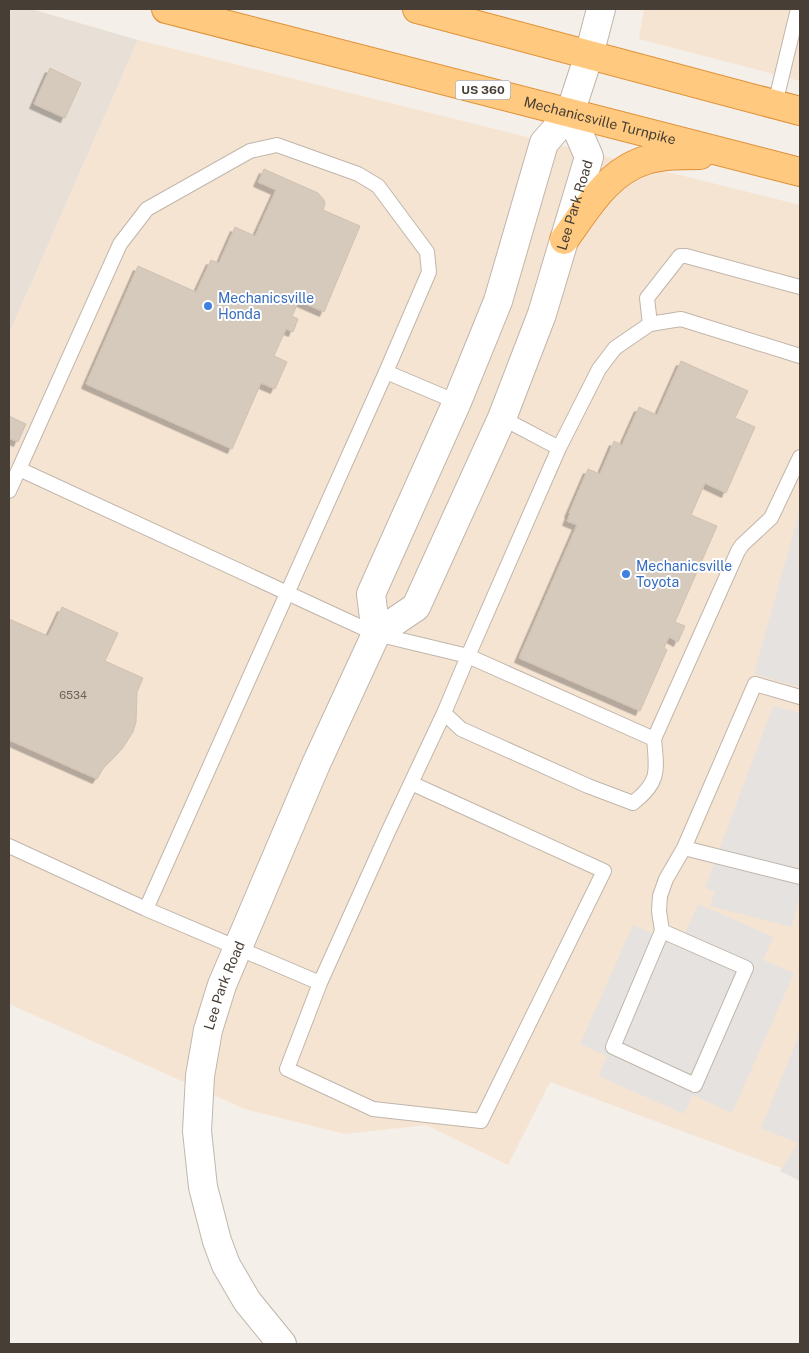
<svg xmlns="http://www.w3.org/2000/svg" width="809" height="1353" viewBox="0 0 809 1353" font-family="'Public Sans',sans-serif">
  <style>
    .residential { fill: #e8e0d6 }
    .commercial { fill: #f6e4d3 }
    .parking { fill: #e5e2e0 }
    .building { fill: #d6cabd; stroke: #d1c1b0; filter: url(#shadow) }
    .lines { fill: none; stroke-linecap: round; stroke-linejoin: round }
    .service-casing { stroke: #c0b6aa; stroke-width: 16 }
    .minor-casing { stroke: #c0b6aa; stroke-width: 30 }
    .trunk-casing { stroke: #df9037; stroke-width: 30 }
    .service { stroke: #fff; stroke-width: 14 }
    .minor { stroke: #fff; stroke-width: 28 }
    .trunk { stroke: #ffca7f; stroke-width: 28 }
    .shop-dot { fill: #3f7fe0; stroke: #fff; stroke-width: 2 }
    .labels { text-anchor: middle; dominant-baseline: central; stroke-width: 4; stroke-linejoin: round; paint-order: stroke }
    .number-label { font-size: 11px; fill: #6b6258 }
    .shield { fill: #fff; stroke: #7e7972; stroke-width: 1 }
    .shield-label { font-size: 12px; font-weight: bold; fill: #473f36 }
    .street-label { font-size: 14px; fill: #473f36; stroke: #fff }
    .shop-label { font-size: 14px; fill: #366cbe; stroke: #fff; text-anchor: start }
  </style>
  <defs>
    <filter id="shadow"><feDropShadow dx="-4.5" dy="4.5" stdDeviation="0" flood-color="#0004"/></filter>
  </defs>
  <rect width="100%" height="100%" fill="#f4efe8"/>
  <path class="residential" d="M9,9H31L138,40L9,334Z"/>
  <path class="commercial" d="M644,9H800V81L639,39Z
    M138,40L800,205V1175L550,1082L508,1165L426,1125L345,1134L245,1109L9,1004V334Z"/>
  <path class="parking" d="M799,513H800V687L754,674Z
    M773,706L800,713V895L792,927L710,906L715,891L705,888Z
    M698,904L773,937L763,960L794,973L732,1113L693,1095L684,1114L599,1076L607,1056L580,1044L633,925L680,945Z
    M800,1033V1181L780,1171L798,1143L761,1128Z"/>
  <path class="building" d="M50,68L81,83L65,118L34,104Z
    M264,169L318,193L324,200L325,204L323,210L360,226L324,312L299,301L292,316L298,319L293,332L286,329L274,356L287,362L275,389L261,383L232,449L86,384L138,266L196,292L211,260L219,263L235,227L255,236L276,190L258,182Z
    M681,361L748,391L735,418L755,427L726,493L705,483L691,515L717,526L675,622L685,626L678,642L669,637L664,648L667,650L640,711L519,658L577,525L567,521L570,514L569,513L588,469L600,474L614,441L622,445L639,407L657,415Z
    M9,416L26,424L18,442L9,438Z
    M62,607L118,633L105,661L143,678L137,692L136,722L133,732L122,749L104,767L97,779L9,740V619L48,636Z"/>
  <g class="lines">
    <g class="service-casing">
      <path id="service" d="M775,104L798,9
        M650,324L647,298L680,256H686L800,287
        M386,372L429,272L427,252L378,186L358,174L277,145L250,151L147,209L120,244L19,469L376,634L468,656L654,739L738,551L742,545L771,518L800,457
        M457,402L386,372L146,909L320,983L388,832L444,713L468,656L559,448
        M502,418L559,448L599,369L615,348L650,324L681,319L800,356
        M9,491L19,469
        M444,713L461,729L588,786L633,803C660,782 657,771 654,739
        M9,846L146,909
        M684,848L800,877
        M662,931L746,968L695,1085L613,1047L662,931L659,911L660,896L666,879L684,848L755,684L800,697
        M320,983L287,1069L373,1109L481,1121L604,871L411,783"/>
    </g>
    <g class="minor-casing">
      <g id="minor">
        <path id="s1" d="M376,634L416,607L502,418L542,314L589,157L570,113"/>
        <path id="s2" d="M282,1344L247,1301L226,1265L217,1241L203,1187L197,1131L200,1076L208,1030L222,985L316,764L376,634L371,594L457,402L498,301L544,143L570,113L589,55L601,9"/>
      </g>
    </g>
    <g class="trunk-casing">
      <g id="trunk">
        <path id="s3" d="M166,9L800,172"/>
        <path d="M417,9L800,111"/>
        <path d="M564,240C587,209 607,172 646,160C663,155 682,155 700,155"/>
      </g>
    </g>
    <use href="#service" class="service"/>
    <use href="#minor" class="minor"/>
    <use href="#trunk" class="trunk"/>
  </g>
  <g class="shop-dot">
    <circle cx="208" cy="306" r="5"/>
    <circle cx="626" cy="574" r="5"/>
  </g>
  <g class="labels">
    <g class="number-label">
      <text x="73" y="695">6534</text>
    </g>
    <rect class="shield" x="455.5" y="80.5" width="55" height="19" rx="4"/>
    <g class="shield-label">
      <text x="483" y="90">US 360</text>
    </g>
    <g class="street-label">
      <text stroke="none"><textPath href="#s3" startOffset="448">Mechanicsville Turnpike</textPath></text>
      <text stroke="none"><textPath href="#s1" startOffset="481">Lee Park Road</textPath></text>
      <text stroke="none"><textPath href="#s2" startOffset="384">Lee Park Road</textPath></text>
    </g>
    <g class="shop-label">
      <text x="218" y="298">Mechanicsville<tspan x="218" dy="16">Honda</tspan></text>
      <text x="636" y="566">Mechanicsville<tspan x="636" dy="16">Toyota</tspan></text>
    </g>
  </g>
  <rect width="809" height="1353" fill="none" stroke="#473f36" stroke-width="20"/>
</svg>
